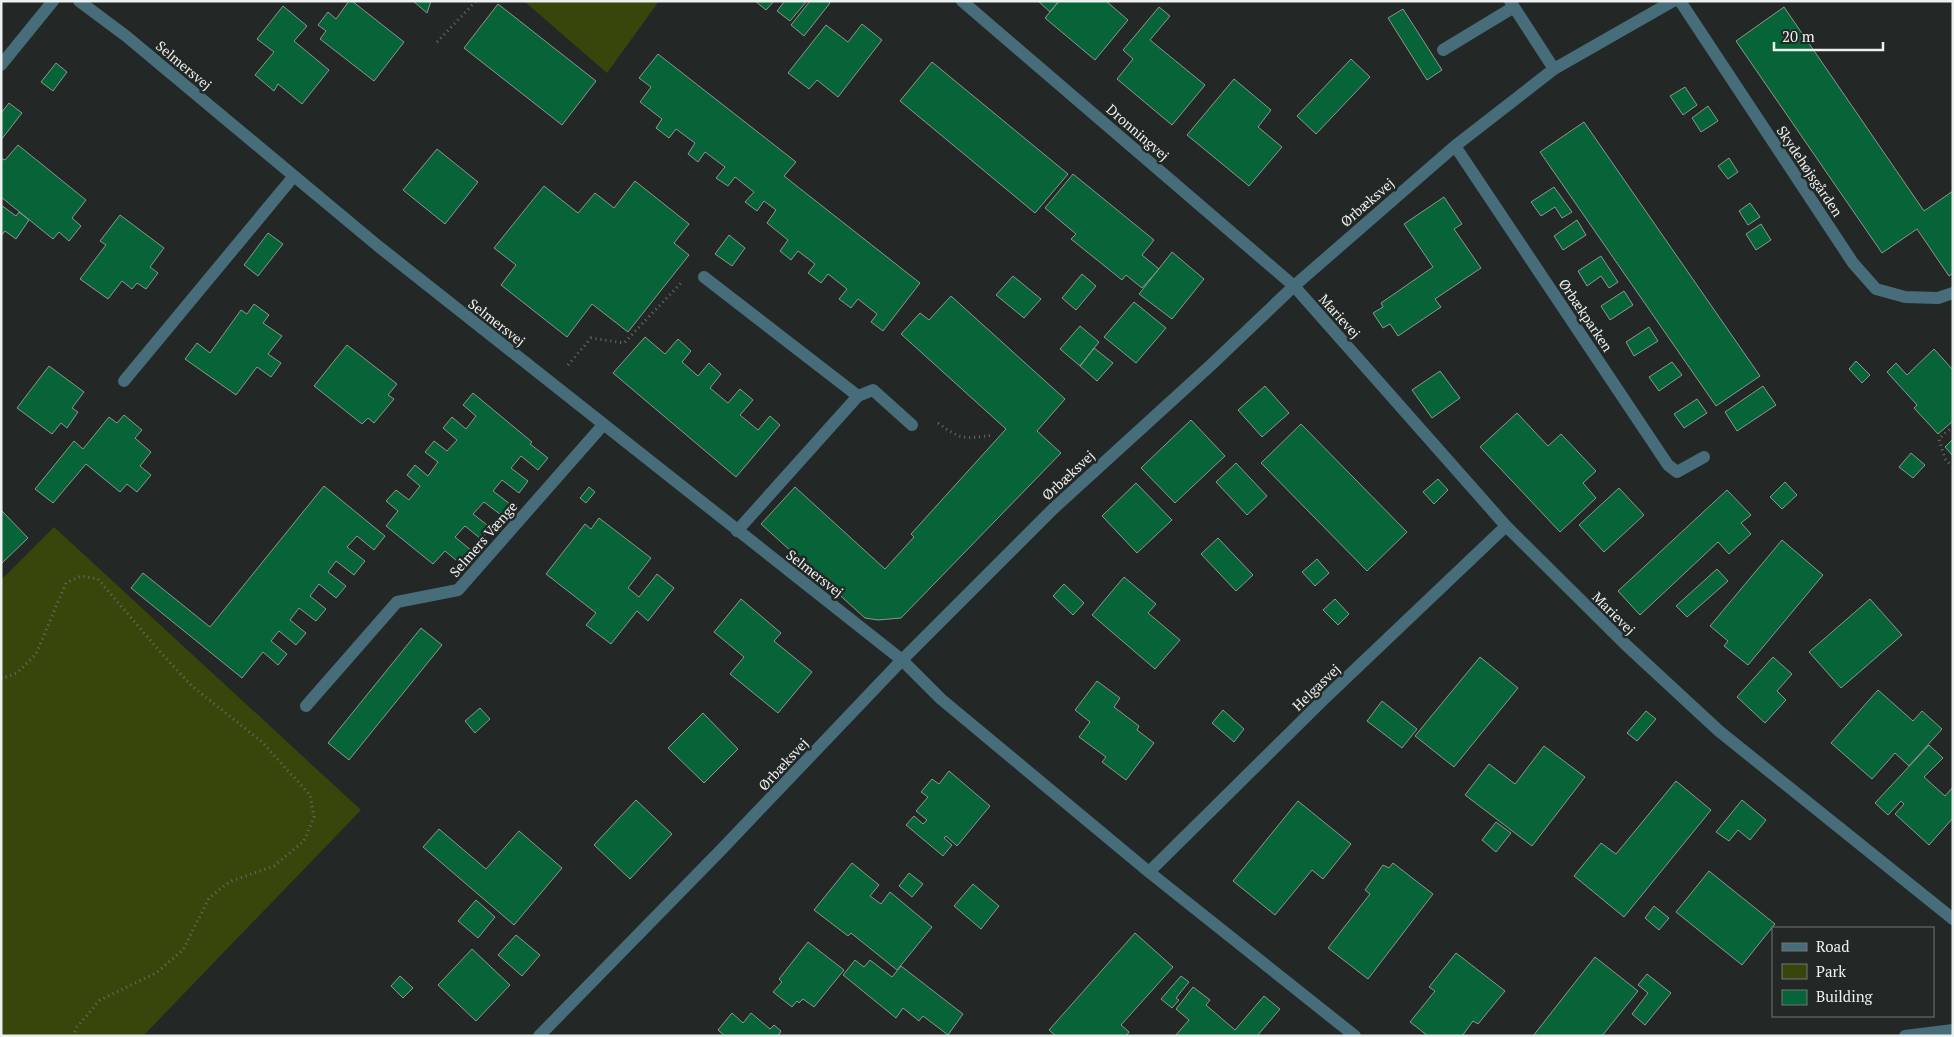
<svg xmlns="http://www.w3.org/2000/svg" width="1954" height="1037" viewBox="0 0 1954 1037" font-family="'PT Serif',serif">
  <style>
    .green { fill: #38460b }
    .building { fill: #076438; stroke: #919592 }
    .lines { fill: none; stroke-linecap: round; stroke-linejoin: round }
    .path { stroke: #696d6c; stroke-width: 3; stroke-dasharray: 1 4; stroke-linecap: butt }
    .minor { stroke: #466d79; stroke-width: 12 }
    .labels { text-anchor: middle; dominant-baseline: central; stroke-width: 5; stroke-linejoin: round; paint-order: stroke }
    .street-label { font-size: 14px; fill: #ecf0ef; stroke: #232726 }
  </style>
  <rect width="100%" height="100%" fill="#232726"/>
  <path class="green" d="M524,1H659L607,73Z
    M54,527L361,810L143,1036H1V580Z"/>
  <path class="building" d="M349,1H352L404,42L374,81L320,39L326,31L318,25L328,12L336,19Z
    M413,1H431L427,13Z
    M755,1H774L766,10Z
    M785,1H807L790,21L777,11Z
    M810,1H828L830,3L804,36L791,25Z
    M1038,1H1059L1050,12Z
    M1059,1H1106L1128,20L1095,60L1045,18Z
    M498,4L596,81L562,125L464,48Z
    M283,6L307,26L294,41L329,70L302,104L278,84L274,91L255,75L274,52L257,39Z
    M1159,7L1170,16L1150,40L1205,85L1172,125L1117,79L1133,59L1123,50Z
    M1784,7L1924,211L1953,191V273L1949,276L1917,229L1882,253L1736,41Z
    M1403,9L1442,70L1427,80L1388,18Z
    M862,24L882,40L838,97L817,80L809,89L788,73L826,25L848,42Z
    M658,54L796,162L784,176L920,283L883,331L871,322L877,314L858,299L851,308L839,299L847,289L828,274L821,283L808,273L815,264L798,251L791,260L780,251L788,240L767,223L776,210L764,201L757,211L745,202L754,192L735,177L728,186L716,178L725,167L705,152L698,162L688,154L695,143L676,129L669,138L656,128L662,119L640,102L651,87L639,78Z
    M1351,59L1370,77L1316,134L1297,116Z
    M932,62L1068,174L1035,213L900,101Z
    M56,63L67,72L53,91L41,82Z
    M1234,79L1271,110L1258,127L1282,147L1249,186L1187,135Z
    M1685,87L1697,105L1683,115L1670,96Z
    M9,103L22,113L1,140V113Z
    M1708,106L1718,121L1701,132L1692,118Z
    M1584,122L1760,376L1716,406L1540,152Z
    M18,145L86,200L72,218L81,226L69,241L59,232L53,239L1,197V158L5,160Z
    M437,149L478,182L445,224L403,190Z
    M1729,158L1738,172L1728,179L1718,166Z
    M1073,174L1154,240L1142,255L1159,269L1142,288L1126,275L1122,280L1071,239L1076,234L1045,208Z
    M635,181L689,224L674,243L689,255L628,332L592,304L567,337L501,285L516,265L494,248L544,186L578,213L595,193L614,208Z
    M1554,187L1572,212L1562,218L1555,207L1541,216L1531,202Z
    M1444,197L1462,224L1454,229L1481,268L1435,299L1441,307L1398,336L1390,324L1383,328L1373,313L1383,307L1381,303L1433,267L1404,224Z
    M1750,203L1760,217L1748,225L1739,211Z
    M1,205L16,216L19,212L29,220L16,239L5,231L1,236Z
    M120,215L164,248L150,267L158,273L146,289L137,283L132,289L122,281L108,299L80,279L106,245L100,241Z
    M1577,220L1586,235L1563,250L1554,236Z
    M1761,224L1771,240L1756,250L1746,234Z
    M268,233L283,244L258,276L244,265Z
    M729,235L745,248L732,266L715,254Z
    M1172,252L1204,279L1172,319L1139,294Z
    M1601,256L1618,282L1609,288L1601,276L1587,286L1578,271Z
    M1082,274L1096,286L1076,310L1062,298Z
    M1013,276L1041,299L1024,318L996,295Z
    M1624,291L1633,305L1610,320L1601,306Z
    M951,296L1065,399L1037,431L1061,453L901,618L878,620L865,618L761,524L795,487L885,569L914,537L911,534L1006,429L901,334L920,313L929,320Z
    M1134,302L1166,328L1136,363L1104,337Z
    M254,304L269,315L263,323L282,336L268,354L281,363L271,377L257,367L236,395L185,359L197,343L210,353L241,310L247,314Z
    M1080,326L1099,342L1080,366L1060,349Z
    M1649,327L1658,341L1634,356L1626,342Z
    M645,337L665,354L678,339L691,351L682,362L698,376L709,363L721,374L710,388L728,403L740,389L753,400L740,415L758,430L770,416L780,425L736,477L613,373Z
    M347,345L397,384L388,395L394,399L374,423L368,418L362,424L314,386Z
    M1094,348L1113,363L1097,381L1080,366Z
    M1934,349L1953,370V421L1938,434L1914,408L1917,405L1887,372L1896,363L1907,375Z
    M1856,361L1870,375L1862,383L1849,369Z
    M1672,362L1682,375L1659,391L1649,377Z
    M49,366L84,392L72,408L78,412L67,428L61,423L52,434L17,408Z
    M1440,371L1460,398L1432,418L1412,390Z
    M1265,386L1289,413L1262,437L1238,410Z
    M1763,386L1776,405L1737,431L1725,412Z
    M473,393L532,442L530,444L548,458L538,470L521,456L511,468L528,481L519,493L502,480L493,491L510,504L501,515L484,502L473,514L491,528L481,539L465,526L455,537L472,551L462,565L445,551L433,564L386,526L398,511L386,501L396,490L409,500L420,486L407,475L415,465L428,476L438,462L425,452L434,441L447,451L457,440L443,428L452,417L466,429L476,416L463,405Z
    M1697,399L1707,413L1684,428L1674,414Z
    M1517,413L1548,446L1561,434L1596,471L1583,483L1596,498L1560,532L1480,447Z
    M124,415L142,430L135,438L151,452L140,466L151,475L137,492L127,484L120,492L86,464L53,503L35,489L74,441L83,449L109,417L117,423Z
    M1191,420L1225,456L1175,503L1141,468Z
    M1301,424L1407,532L1367,571L1261,463Z
    M1953,439V456L1945,447Z
    M1911,453L1925,465L1913,478L1899,467Z
    M1236,463L1267,496L1247,515L1216,482Z
    M1438,479L1448,490L1434,504L1423,492Z
    M1785,482L1797,495L1782,509L1770,497Z
    M1136,483L1172,520L1137,553L1102,516Z
    M324,486L385,536L374,550L357,536L347,547L365,561L354,575L336,561L328,572L346,586L336,598L319,584L310,596L326,609L316,621L299,608L290,620L306,633L296,645L279,631L271,641L287,654L278,665L263,652L242,678L131,588L143,573L210,627Z
    M589,487L595,492L586,503L580,498Z
    M1619,488L1644,515L1604,552L1579,525Z
    M1727,490L1751,515L1741,523L1751,534L1729,554L1718,542L1640,615L1618,591Z
    M1,510L28,538L1,564Z
    M599,518L651,558L628,588L639,597L657,574L674,588L648,621L637,611L611,644L586,625L596,613L546,574L585,524L591,529Z
    M1218,538L1253,575L1236,591L1201,554Z
    M1782,540L1823,575L1748,665L1724,646L1728,641L1710,626Z
    M1317,559L1329,573L1315,586L1302,572Z
    M1717,569L1728,581L1687,617L1676,606Z
    M1124,577L1156,604L1148,613L1180,640L1155,669L1092,615Z
    M1064,584L1084,603L1073,615L1053,596Z
    M741,599L781,633L774,641L812,672L778,713L730,674L744,657L714,632Z
    M1335,599L1349,614L1338,625L1323,610Z
    M1870,599L1902,635L1841,688L1809,652Z
    M421,628L442,645L349,760L328,743Z
    M1480,657L1518,688L1454,767L1415,736Z
    M1773,657L1792,674L1777,691L1786,700L1765,723L1737,697Z
    M1097,681L1120,698L1114,707L1139,726L1137,730L1154,743L1126,780L1102,762L1106,757L1079,737L1090,722L1075,710Z
    M1878,690L1913,721L1922,711L1942,729L1909,766L1895,753L1872,779L1831,743Z
    M1382,701L1417,729L1402,748L1367,721Z
    M480,708L490,719L475,733L465,721Z
    M1223,710L1244,729L1234,742L1212,723Z
    M1646,711L1656,719L1637,741L1627,733Z
    M703,713L738,749L704,783L668,748Z
    M1929,745L1943,758L1924,777L1945,796L1953,787V818L1929,845L1895,814L1904,804L1901,801L1888,815L1875,803Z
    M1544,746L1585,777L1532,846L1465,795L1489,764L1515,784Z
    M949,771L990,806L957,846L946,836L944,838L952,845L943,856L906,825L914,816L923,824L927,820L916,811L928,797L921,792L932,779L939,784Z
    M1676,781L1711,810L1624,917L1574,876L1601,843L1616,854Z
    M636,800L672,834L630,879L594,845Z
    M1742,800L1766,820L1750,840L1738,830L1729,841L1716,832Z
    M1298,801L1351,844L1323,879L1312,870L1275,915L1233,881Z
    M1496,822L1511,833L1496,852L1482,840Z
    M439,829L486,869L519,831L562,868L514,925L423,847Z
    M852,863L879,885L870,896L881,904L890,892L932,927L897,970L851,933L848,936L814,910Z
    M1393,863L1433,894L1368,979L1328,948L1370,894L1365,890L1383,865L1389,868Z
    M1709,871L1775,924L1742,965L1676,912Z
    M909,873L923,884L912,897L899,886Z
    M973,884L999,906L981,929L954,906Z
    M476,900L495,917L478,938L458,921Z
    M1654,906L1669,918L1659,930L1645,918Z
    M1135,933L1173,967L1121,1025L1129,1032L1126,1036H1056L1049,1030Z
    M516,935L540,955L522,976L498,955Z
    M808,942L844,970L814,1007L803,999L799,1003L797,1001L792,1007L773,992L782,982L779,979Z
    M472,949L510,985L476,1021L438,985Z
    M1456,953L1505,991L1478,1024L1473,1021L1462,1036H1428L1410,1022L1435,991L1429,987Z
    M1595,957L1638,991L1602,1036H1533Z
    M855,960L864,967L870,960L892,977L901,966L963,1014L948,1035L923,1016L919,1021L903,1008L896,1018L843,975Z
    M1647,974L1671,993L1645,1025L1632,1014L1648,993L1638,985Z
    M400,976L413,988L403,998L391,986Z
    M1181,976L1189,982L1176,998L1179,1000L1172,1008L1161,999Z
    M1193,987L1210,1000L1206,1005L1235,1030L1264,996L1280,1009L1257,1036H1175L1189,1020L1176,1009Z
    M732,1013L743,1023L751,1013L770,1029L774,1025L781,1031L778,1036H725L718,1030Z"/>
  <g class="lines">
    <path class="path" d="M437,42L476,1
      M568,365L591,338L624,343L681,283
      M938,423C960,440 966,439 993,435
      M1953,426L1939,439L1945,459L1953,467
      M1,679L17,673L36,654L66,583L81,576L98,579L162,654L192,686L262,742L310,795L314,817L304,841L274,866L229,882L209,898L183,950L156,973L100,1000L77,1027L73,1036"/>
    <path class="minor" d="M79,1L126,36L378,246L902,660L941,699L1149,872L1355,1036
      M962,1L1294,286L1506,526L1625,644L1719,731L1953,919
      M1510,1L1554,69
      M1680,1L1853,263L1876,289L1905,297L1938,298L1953,293
      M1443,50L1514,7
      M1,65L53,1
      M1455,146L1668,465L1677,472L1704,457
      M704,277L858,396L873,390L912,425
      M124,381L294,176
      M737,531L858,396
      M306,706L397,602L458,590L603,425
      M1149,872L1323,700L1506,526
      M539,1036L720,851L902,660L1053,509L1211,365L1294,286L1455,146L1554,69L1673,1
      M1905,1036L1953,1030"/>
  </g>
  <g class="labels">
    <g class="street-label">
      <text transform="translate(184 65) rotate(40)">Selmersvej</text>
      <text transform="translate(1138 132) rotate(41)">Dronningvej</text>
      <text transform="translate(1810 171) rotate(56)">Skydehøjsgården</text>
      <text transform="translate(1367 202) rotate(-41)">Ørbæksvej</text>
      <text transform="translate(1586 315) rotate(56)">Ørbækparken</text>
      <text transform="translate(1340 316) rotate(48)">Marievej</text>
      <text transform="translate(497 322) rotate(38)">Selmersvej</text>
      <text transform="translate(1068 475) rotate(-43)">Ørbæksvej</text>
      <text transform="translate(483 539) rotate(-49)">Selmers Vænge</text>
      <text transform="translate(815 573) rotate(38)">Selmersvej</text>
      <text transform="translate(1614 613) rotate(45)">Marievej</text>
      <text transform="translate(1316 687) rotate(-44)">Helgasvej</text>
      <text transform="translate(783 764) rotate(-47)">Ørbæksvej</text>
    </g>
  </g>
  <rect width="1954" height="1037" fill="none" stroke="#ecf0ef" stroke-width="5"/>
  <rect x="1772" y="927" width="162" height="90" fill="#232726" stroke="#737776"/>
  <rect x="1782" y="943" width="25" height="8" fill="#466d79" stroke="#737776"/>
  <text x="1816" y="952" font-size="15" fill="#ecf0ef">Road</text>
  <rect x="1782" y="964" width="25" height="15" fill="#38460b" stroke="#737776"/>
  <text x="1816" y="977" font-size="15" fill="#ecf0ef">Park</text>
  <rect x="1782" y="990" width="25" height="15" fill="#076438" stroke="#737776"/>
  <text x="1816" y="1002" font-size="15" fill="#ecf0ef">Building</text>
  <path d="M1774 42v8h109v-8" fill="none" stroke="#ecf0ef" stroke-width="2.5"/>
  <text x="1782" y="42" font-size="15" fill="#ecf0ef" stroke="#232726" stroke-width="4" paint-order="stroke">20 m</text>
</svg>
